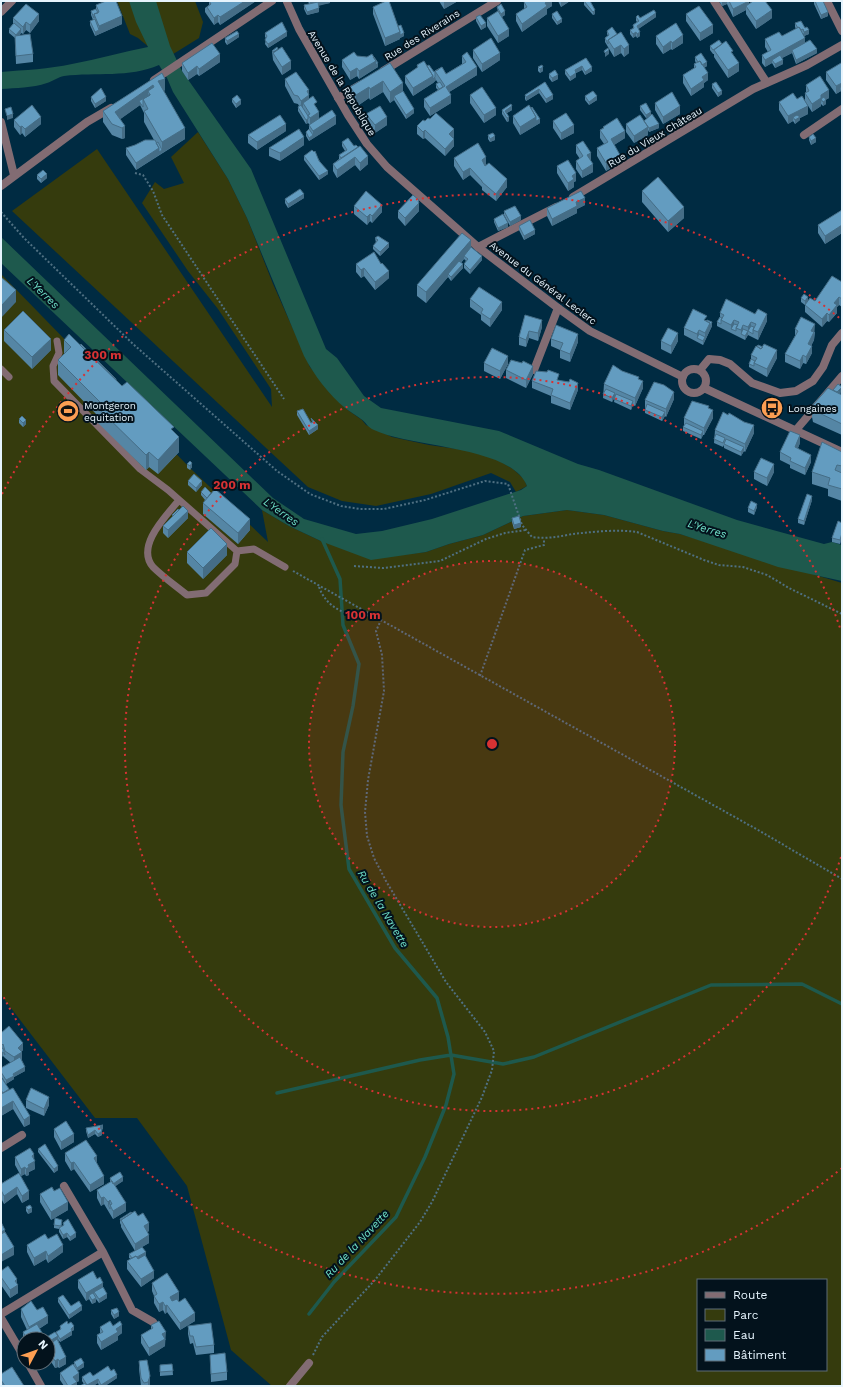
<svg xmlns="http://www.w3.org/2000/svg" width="843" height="1387" viewBox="0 0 843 1387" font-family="'Work Sans',sans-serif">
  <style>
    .green { fill: #353b0d; fill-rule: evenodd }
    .water { fill: #1e594d }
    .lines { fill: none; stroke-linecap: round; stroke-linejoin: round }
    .stream { stroke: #1e594d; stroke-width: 3.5 }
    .path { stroke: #4f7082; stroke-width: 2; stroke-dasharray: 2 2; stroke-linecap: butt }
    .service { stroke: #826c73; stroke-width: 7 }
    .minor { stroke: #826c73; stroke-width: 8 }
    .tertiary { stroke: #826c73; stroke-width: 8 }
    .wall { fill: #5586a5 }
    .shaded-wall { fill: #456d86 }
    .building { fill: #639cc0; stroke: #456d86 }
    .ring { fill: none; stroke: #d73233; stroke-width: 2; stroke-dasharray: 2 4 }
    .labels { text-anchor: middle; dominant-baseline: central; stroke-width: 4; stroke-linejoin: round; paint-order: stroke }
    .street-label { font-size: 10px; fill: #e6f4fd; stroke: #03121c }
    .poi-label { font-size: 10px; fill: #e6f4fd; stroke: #03121c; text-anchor: start }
    .water-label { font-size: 11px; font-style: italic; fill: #6fe0c8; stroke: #03121c }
    .centre { fill: #d73233; stroke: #03121c; stroke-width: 2 }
    .ring-label { font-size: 12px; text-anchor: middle; font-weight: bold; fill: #d73233; stroke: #03121c; stroke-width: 4; stroke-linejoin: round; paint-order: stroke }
  </style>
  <rect width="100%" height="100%" fill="#002b42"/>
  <path class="green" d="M117,1H195L203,22L199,38L170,56L156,53L138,38L130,34Z
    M198,132L228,179L247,218L273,284L310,367L345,408L362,420L366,425L392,437L429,445L464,450L495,458L513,469L524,479L527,486L516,492L510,482L491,473L431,494L376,506L342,501L308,487L12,211L97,149L272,407L271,389L218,309L188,271L142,203L155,182L164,189L184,183L171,157Z
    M1,274L191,469L268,542L262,510L289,526L323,542L401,555L426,552L449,544L483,535L523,516L567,510L604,515L663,531L680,534L842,583V1386H272L231,1350L187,1186L137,1118H95L1,995ZM698,1280H826V1370H698Z"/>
  <path class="water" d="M129,1H156L170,46L182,71L251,169L326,349L337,358L364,396L381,408L499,431L578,464L599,470L737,520L824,544L832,542L842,545V581L778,567L680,534L663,531L604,515L567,510L523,516L483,535L449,544L426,552L371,560L323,542L289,526L262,510L1,263V237L273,498L304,519L356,534L382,531L432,519L521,490L527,486C512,446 412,448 374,430C368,428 366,422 361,419C356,415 350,412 345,408C329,395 314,375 304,356L247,218L228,179L173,92L167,78L159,65C129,78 96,72 64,76C58,77 53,81 47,83C32,88 16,88 1,89V72C25,70 49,69 72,64C98,59 123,52 148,47L136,22Z"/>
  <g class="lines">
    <path class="stream" d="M277,1093L420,1060L451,1055L503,1064L534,1057L711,985L802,984L842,1004
      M309,1314L334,1282L396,1217L425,1157L446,1105L454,1074L448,1037L437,998L395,948L349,869L341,805L343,752L353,706L359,664L343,625L340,579L322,539"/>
    <path class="path" d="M135,173L143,175L153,191L162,215L284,399
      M1,212L24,238L133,344L277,471L310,494L341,506L360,509H384L425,500L485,481L508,484L522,525L532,537C546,539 558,537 572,534C593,532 617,529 637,532L704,560L719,565L743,567L767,575L789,588L842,614
      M354,566L383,568L440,561L486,539L505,533L526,530
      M293,571L758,830L842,879
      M319,587C327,609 349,618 372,615
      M480,676L525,550L544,545V539
      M313,1355L322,1337L375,1280L420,1222L432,1202L482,1097L492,1070L494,1051L485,1032L446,982L386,881L374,858L367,836L365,812L368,780L384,691L382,655L376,631L381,620"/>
    <path class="service" d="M57,341L59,353L53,366L54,381L140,469L168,490L237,551L254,549L285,567
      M1,369L9,377
      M179,500C167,515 135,546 153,567C163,577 176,586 187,595L206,593L235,564L237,551"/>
    <path class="minor" d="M714,1L767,83
      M827,1L842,31
      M1,12L12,1
      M383,71L497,1
      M338,98L360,85
      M1,122L14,175
      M804,135L842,109
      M573,197L753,89L807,65L842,45
      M478,247L556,207
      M534,370L558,308
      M700,370L709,359L720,360L730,364L752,383L780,393L796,391L813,381L823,367L832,345L842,333
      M796,430L842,376
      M1,1148L22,1135
      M103,1252L132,1310L153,1322
      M1,1314L103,1252L64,1186
      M290,1386L309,1363"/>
    <path class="tertiary" d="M287,2L299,29L348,115L367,144L387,167L478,247L558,308L590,331L683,377
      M154,80L272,1
      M1,186L87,122L111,108
      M682 381a12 12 0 1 1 24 0a12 12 0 1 1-24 0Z
      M704,388L842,452
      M1,1318L24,1357
      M28,1363L41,1386"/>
  </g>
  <path class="wall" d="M209,1H256L220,25L218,22L214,25L207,15L205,12V8L209,5Z
    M308,1H330V3L318,5L319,12L307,15L304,9V5L309,4Z
    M439,1H458L444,9Z
    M552,1V6L547,9V14L522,32L516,21V14L524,9V2Z
    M558,1H570L561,7Z
    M584,1L595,14L593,15L584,5Z
    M719,1H749V4L772,18L756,29L746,14V10L733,17L727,4L722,6Z
    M814,1H823L828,16L821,19L814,4Z
    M96,5L122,24L95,36L90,25V21L93,20L91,15V11L96,9Z
    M373,7L398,26L404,36L400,38V39L385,46L373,14Z
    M497,7L505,15L502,17L509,36L498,43L487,26V18L498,12Z
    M552,14L562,22L557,25L552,18Z
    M686,14L713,33L700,41L686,21Z
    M476,17L486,27L481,30L476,21Z
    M636,17L640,18L656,17L638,29L640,36L637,38L636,36L633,38L630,34V30L633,29V25L637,22L636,21Z
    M13,18L39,21L30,33L26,30L23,34L21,33L20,35L33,54V62L16,64L15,38L9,33V29L13,24Z
    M795,23L809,34L804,36L803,33H802L805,43L817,53L796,64L792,53L782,58L783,64L775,68L772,63L765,67L762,63V55L768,52L765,47V39L782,36L796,29L795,27Z
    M607,31L617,34L629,53L624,57L621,53L614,57L605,42V38L608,36L607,34Z
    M265,33L287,36L268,48L265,44L266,38L265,37Z
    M656,36L683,43L672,50L671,49L663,54L656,44Z
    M239,37L227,45L225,42V38Z
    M722,44L733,54L739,71L728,78L714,57V54H713L710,50V46Z
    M473,50L500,60L482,72L473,58Z
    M272,51L291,69L282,75L273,60Z
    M357,56L367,57L378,67L359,79L357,76L350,80L342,67V60Z
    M462,56L477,75L449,92L451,103L430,116L424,107V99L438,90L436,88V84L438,83L436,80L433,83L413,96L405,83V76L417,68V65L434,72L442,67L446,74L462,64Z
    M695,57L707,66L704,68L708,80L704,83V87L691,96L683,83V75L694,68V64L696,63L695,61Z
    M586,58L592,71L585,75L582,70L576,73V77L570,81L565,74V70Z
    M220,62L199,76L197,74L188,80L182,71V63Z
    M390,63L403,91L414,113L406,119L394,100L390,103L383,92L370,100L369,98L356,107L350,98V87Z
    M842,65V94L841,91L836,94L826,80V72Z
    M538,67L543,71L540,73L538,71Z
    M162,73L165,90L164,91L185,139L136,170L126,155V148L154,140L144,122V113L140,105L120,119L125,126V138L122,139L112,135L103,122V111Z
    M549,74L558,79L552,82L549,78Z
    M285,79L309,94V99L317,108L319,119L336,124L309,141L306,136V132L309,130V125H310L308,123L306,124L298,111V107L299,106L298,104L294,103L285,86Z
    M545,82L553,99L546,103L539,93L526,101L525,99V95Z
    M712,84L722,94L718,97L712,88Z
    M806,85L829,98L825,100L826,104L823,106L821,104V106L812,112L805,101V93H806Z
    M470,95L496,115L484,123L470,103Z
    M585,96L597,100L589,105L585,100Z
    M91,97L106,101L95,108L91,101Z
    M232,99L241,104L236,108L232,102Z
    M779,102L808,114L800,118V120L795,124L793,121L788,124L779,110Z
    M655,103L680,114L663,124L655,110Z
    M640,106L651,115L659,128L649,132L648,130V135L634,143L626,132V124L644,122L650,116L646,118L640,110Z
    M531,108L540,123L520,135L513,123V116Z
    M502,110H512L507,113L509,121L507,122L502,114Z
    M366,114L387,125L375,133L366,121Z
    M14,120L41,124L25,137L22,133L20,135L14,127Z
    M425,121L454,137L453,138L454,146L445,156L425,138L423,139L417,134V126Z
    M553,121L574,133L561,140L553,128Z
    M603,127L625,138L614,145L620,162L606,171L597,156V148L604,144L600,138V130L603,128Z
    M286,131L257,150L248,143V135Z
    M488,135L495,140L490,142L488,139Z
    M809,137L816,142L811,145L809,140Z
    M342,142L354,146L368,164L360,171L355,165L337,178L333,171V164L339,159V155L345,151L342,146Z
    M304,145L280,161L269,156V148Z
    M576,145L591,161L593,172L582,178L576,169V161L580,159L576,153Z
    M314,152L328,174L319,180L304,160V156Z
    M454,158L486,165L507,187L496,201L482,190V187L470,175L463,180L454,166Z
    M557,166L576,181L574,182V187L568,191L557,173Z
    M37,175L47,178L41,183L37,179Z
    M642,191L684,218L668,232L642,202Z
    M304,198L288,208L285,203V199Z
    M419,203V211L405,226L398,218V211Z
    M585,205L577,209V213L552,226L547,216V208Z
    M354,206L382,212L372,223L370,221L367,225L354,214Z
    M842,210V233L825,244L818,233V225Z
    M504,211L521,220L510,226L504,215Z
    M494,219L508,227L498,231L494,222Z
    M519,226L535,234L524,240L519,230Z
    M375,238L389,247L380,256L373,249V246L376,243Z
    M471,247L482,260L470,274L464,268V264L466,261L464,259L461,263L463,268L451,281L448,277L426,303L417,296V285Z
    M356,264H381L389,278L375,290L364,276L361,278L356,272Z
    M842,282V307L839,305L837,307V313L829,322L827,321L822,327L805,312V305L801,302V298L808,300L815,301Z
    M470,299L502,310L490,327L481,320V315L470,307Z
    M720,313L767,321L758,340L748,335L745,340L717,326V322L720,317Z
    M525,315L542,327L538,341L529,338L526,347L519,345V337Z
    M707,320L712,326L703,345L684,335V328Z
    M795,329L815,332L814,340L811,346L812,353L806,364L803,363L800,369L785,362V354L795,336Z
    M4,330L51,350L32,369L4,341Z
    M551,339L578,342L570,362L560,358V350L551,346Z
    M64,340L116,381L174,432L179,452L158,474L149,467L146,470L96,421V414L58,375V360L64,354Z
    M661,341H678L671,354L661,349Z
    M751,355L777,358L767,377L749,367V364L751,359Z
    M484,363L508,364L500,379L484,371Z
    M506,370L533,374L526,388L506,378Z
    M622,371L639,379L643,388L635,406L633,405L631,410L614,402L615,397L612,402L603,398L604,384Z
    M559,380L578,390L570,410L551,403V396L532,388V381Z
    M833,390L842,391L840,393L842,395V435L813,422L812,417V406Z
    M674,399L666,417L665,416L662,421L645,413V400Z
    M709,408L713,418L704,435H703L701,439L683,431V427L684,426V418Z
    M297,411L311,423L312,422L311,418L318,429L309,435L297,415Z
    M19,419L26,424L23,427L19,423Z
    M715,430L754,433L745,452L744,451L741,456L724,448V445L723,447L714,443Z
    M800,443L798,448L811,462L805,475L790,468V465L780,460V452Z
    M842,452V501L828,496V489L812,484V472Z
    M187,464L192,467L190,470L187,468Z
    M754,472H774L767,486L754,479Z
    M188,481L202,485L196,492L188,485Z
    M201,492L250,530L238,544L203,514V503L205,500L201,495Z
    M812,500L804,525L798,523V519Z
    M757,507L754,515L748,512V508Z
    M172,515L188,518L168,538L163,533V526L172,517Z
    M512,518L521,527L514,529L512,522Z
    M842,523V537L840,544L832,542V538Z
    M187,552L227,555L203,579L187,563Z
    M1,1033L23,1050L21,1052L22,1060H21L25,1071L14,1077V1079L6,1084L1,1076V1068L11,1063L5,1058L3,1056L1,1057Z
    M1,1077L30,1124L24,1127L13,1109L1,1116Z
    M26,1100L49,1105L44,1116L26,1108Z
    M86,1128L103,1129L101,1130L102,1135L98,1137L95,1134L88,1138L86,1131Z
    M54,1129L74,1142L61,1150L54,1137Z
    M38,1149L58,1170L54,1173L38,1152Z
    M65,1153L97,1164L104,1184L90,1192L74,1169L71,1171L65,1161Z
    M15,1157L34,1160L35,1169L29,1172V1175L26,1176L25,1174L21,1176L15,1165Z
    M19,1173L29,1199L22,1203L17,1194L4,1204L1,1198V1181L2,1183Z
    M110,1178L123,1181L115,1186L126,1211L113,1219L104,1204L101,1206L97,1198V1190L110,1182Z
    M54,1191L68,1210L51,1220L40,1202V1194Z
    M26,1207L32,1212L28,1214L26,1211Z
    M132,1213L138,1216L149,1231L147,1232L149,1243L142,1247L154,1278L141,1287L127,1269V1261L131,1259L129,1258V1254L135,1251L121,1227V1225L120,1223V1219Z
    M62,1223L61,1227L63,1226V1223L76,1237L70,1241L67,1237L63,1239L59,1232V1229L54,1228V1225Z
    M48,1239L63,1252L48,1263L46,1259L34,1266L27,1252V1245Z
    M1,1271L17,1284L18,1293L10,1298L1,1285Z
    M97,1279L103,1287L107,1298L99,1303L96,1299V1302L92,1304L89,1299L86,1301L78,1288V1280Z
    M152,1283L179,1300H178L195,1321L180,1330L167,1312L165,1314L163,1310L159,1312L154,1303V1296L152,1291Z
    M58,1298L71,1306L82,1310L69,1319L58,1302Z
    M21,1309L37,1310L48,1323L39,1329L45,1338L60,1330V1326L68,1324L74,1330L72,1331V1335L60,1342L58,1339L66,1364L59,1368L58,1367L55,1368L48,1357V1350L50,1349L48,1350V1339H24V1341L23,1340V1332L27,1330L21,1317Z
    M111,1310L119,1316L114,1319L111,1314Z
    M151,1325L166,1340H165V1346L149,1356L141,1343V1335L151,1329Z
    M113,1326L122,1333L118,1336V1340L101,1350L97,1343V1335L100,1333V1327Z
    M188,1326L214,1345V1353L196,1355L193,1343L190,1344L188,1334Z
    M210,1355L227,1372V1380L211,1382Z
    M139,1361L150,1384L149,1386H141L139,1369Z
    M74,1362L84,1367L77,1371L79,1381L77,1382V1386H64L60,1380V1373L74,1365Z
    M172,1364L173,1375L160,1376V1365Z
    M111,1371L117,1378L105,1386H99L98,1383L93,1386H80L84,1384L82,1381V1377L93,1376Z
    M1,1374L24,1386H1Z"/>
  <path class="shaded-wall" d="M245,1H256L220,25V17Z
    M310,1H330V3L310,8Z
    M446,1H458L444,9V2Z
    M548,1H552V6L547,9V14L522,32V24L545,3Z
    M561,1H570L561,7Z
    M722,1H727V4L722,6Z
    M749,1V9L746,6V10L733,17V9Z
    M319,8V12L307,15V12Z
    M595,10V14L593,15V12Z
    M772,10V18L756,29V21Z
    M505,11V15L501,17V14Z
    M828,12V16L821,19V15Z
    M656,13V17L637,30V26Z
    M39,14V21L30,33V25Z
    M218,15V22L214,25V18Z
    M122,16V24L95,36V32L99,30V26Z
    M562,19V22L557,25V22Z
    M26,22V30L23,34V27Z
    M486,23V27L481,30V26Z
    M713,25V33L700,41V33Z
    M21,29V33L16,39V35Z
    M509,29V36L498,43V36Z
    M809,30V34L804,36V32Z
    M287,32V36L268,48V44Z
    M400,32L404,33V36L400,38V39L385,46V38Z
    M636,32V36L633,38V34Z
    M640,32V36L637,38V34Z
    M239,34V37L227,45V41Z
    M683,35V43L672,50V43Z
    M805,38V46L792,50V53L774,62L772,60V63L765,67V60Z
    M671,41V49L663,54V47Z
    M621,45V53L614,57V49Z
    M629,45V53L624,57V49Z
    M817,49V53L796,64V60Z
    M609,50V54L605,57V53Z
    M500,53V60L482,72V64Z
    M220,54V62L199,76V69Z
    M783,60V64L775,68V64Z
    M291,61V69L282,75V67Z
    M376,61V68L359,79V71Z
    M707,62V66L701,70V66Z
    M378,63V67L376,68V65Z
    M739,63V71L728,78V70Z
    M197,66V74L188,80V73Z
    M582,66V70L576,73V77L570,81V77L575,70Z
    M477,67V75L446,94V87Z
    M543,67V71L540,73V69Z
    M592,67V71L585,75V72Z
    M357,68V76L350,80V72Z
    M708,73V80L704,83V87L691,96V89L702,77Z
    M558,75V79L552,82V78Z
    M433,76L435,77L436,80L433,83L413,96V88Z
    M165,79V90L158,93V81Z
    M383,81V92L370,100V89Z
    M403,83V95L394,96V100L390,103V92Z
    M842,83V90L840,87L841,91L836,94V86Z
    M153,85V95H150L148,91V100L143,99V103L115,123V112Z
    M369,87V98L356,107V95Z
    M539,89V93L526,101V97Z
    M309,90V103H303V107L301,108V101L307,91Z
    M829,90V98L822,102L821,100V106L812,112V104L821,95Z
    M722,91V94L718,97V93Z
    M451,95V103L430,116V108Z
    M553,95V99L546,103V99Z
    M597,96V100L589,105V102Z
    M106,97V101L95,108V104Z
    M241,100V104L236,108V104Z
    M826,100V104L823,106V102Z
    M512,106V110L505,114V111Z
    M680,106V114L663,124V117Z
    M808,106V114L800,118V120L795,124V120L793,117V121L788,124V116Z
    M496,108V115L484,123V115Z
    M414,109V113L406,119V115Z
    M319,112V119L310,125V118Z
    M651,112V116L646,118V115Z
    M13,114V118L7,120V116Z
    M336,116V124L309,141V138L313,135V131Z
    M41,117V124L25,137V129Z
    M387,117V125L375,133V125Z
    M509,117V121L507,122V118Z
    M536,117L540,119V123L520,135V127Z
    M308,119V123L306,124V120Z
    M286,124V131L257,150V142Z
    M659,124V128L649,132V128Z
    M574,125V133L561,140V133Z
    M22,126V133L20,135V127Z
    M125,126V138L122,139V128Z
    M648,127V135L634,143V136Z
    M185,128V139L159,155V152L162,150V142Z
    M454,129V137L449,142V134Z
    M425,130V138L423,139V132Z
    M625,131V138L611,147V139Z
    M495,136V140L490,142V139Z
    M304,137V145L280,161V153Z
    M816,138V142L811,145V141Z
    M454,139V146L445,156V149Z
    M159,148V155L136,170V163Z
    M591,153V161L587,155Z
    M620,155V162L606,171V163Z
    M368,156V164L360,171V163Z
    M355,157V165L337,178V170Z
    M486,157V165L482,168V160Z
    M593,164V172L582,178V171Z
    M470,168V175L463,180V172Z
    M328,171V174L319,180V176Z
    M576,173V181L574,182V187L568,191V183L572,176Z
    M47,174V178L41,183V179Z
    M507,179V187L496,201V194Z
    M304,194V198L288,208V204Z
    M585,198V205L577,209V213L552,226V219L576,202Z
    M419,200V211L405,226V218Z
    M382,205V212L372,223V216Z
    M684,207V218L668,232V221Z
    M370,214V221L367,225V217Z
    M521,216V220L510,226V222Z
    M508,223V227L498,231V228Z
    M842,225V233L825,244V236Z
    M535,230V234L524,240V236Z
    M471,240V251L464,256V259L450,275L448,274V277L426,303V292Z
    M389,243V247L380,256V252Z
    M482,256V260L470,274V270Z
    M463,264V268L451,281V277Z
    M364,268V276L361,278V270Z
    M389,271V278L375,290V282Z
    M16,290V302L1,318V306Z
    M808,297V301L805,305V301Z
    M839,297V305L837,307V313L829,322V315L834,303Z
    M502,302V310L490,327V319Z
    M827,313V321L822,327V319Z
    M767,314V321L758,340V332Z
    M542,320V327L538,341V333Z
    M734,320V327L731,329V325Z
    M712,322V326L703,345V341L705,337V333L710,323Z
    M751,322V330L748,331V335L745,340V336L748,331V327Z
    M815,324L814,340L808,352V344L811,331Z
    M743,325V333L741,334V330Z
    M699,330V337L697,338V334Z
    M529,331V338L526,347V340Z
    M678,333V341L671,354V346Z
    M578,334V342L570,362V354Z
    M51,339V350L32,369V357Z
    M812,346V353L806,364V357Z
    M777,350V358L767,377V369Z
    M803,355V363L800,369V361Z
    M508,356V364L500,379V371Z
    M533,366V374L526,388V380Z
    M643,381V388L635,406V398Z
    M578,383V390L570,410V403Z
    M842,387V391L837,397V393Z
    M674,392V399L666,417V409Z
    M615,393V397L612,402V398Z
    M633,401V405L631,410V406Z
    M713,410V418L704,435V428Z
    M665,412V416L662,421V417Z
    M26,420V424L23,427V423Z
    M318,425V429L309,435V431Z
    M754,425V433L745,452V444Z
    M703,431V435L701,439V435Z
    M800,435V443L795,455V447Z
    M179,437V452L158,474V460Z
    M744,447V451L741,456V452Z
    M149,452V467L146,470V455Z
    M811,455V462L805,475V468Z
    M192,463V467L190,470V466Z
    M774,464V472L767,486V478Z
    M202,481V485L196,492V488Z
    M812,496V500L804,525V521Z
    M757,504V507L754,515V511Z
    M188,511V518L168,538V530Z
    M250,519V530L238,544V533Z
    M521,523V527L514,529V525Z
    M842,533V537L840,544V540Z
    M227,544V555L203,579V568Z
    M2,1019V1026L1,1027V1020Z
    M23,1043V1050L19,1054L22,1052V1060L14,1065V1057L18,1048Z
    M3,1052V1056L1,1057V1053Z
    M25,1067V1071L14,1077V1079L6,1084V1080L13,1074Z
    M49,1097V1105L44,1116V1109Z
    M13,1101V1109L1,1116V1108Z
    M30,1116V1124L24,1127V1120Z
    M103,1125V1129L100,1131V1127Z
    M95,1130V1134L88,1138V1135Z
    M102,1131V1135L98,1137V1134Z
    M74,1134V1142L61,1150V1142Z
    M34,1154L35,1169L29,1172V1175L26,1176V1169L32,1156Z
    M97,1156V1164L94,1158Z
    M74,1162V1169L71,1171V1163Z
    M58,1166V1170L54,1173V1169Z
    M25,1167V1174L21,1176V1169Z
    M104,1176V1184L90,1192V1185Z
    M123,1177V1181L113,1188V1184Z
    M17,1187V1194L4,1204V1196Z
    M29,1191V1199L22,1203V1196Z
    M104,1197V1204L101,1206V1198Z
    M110,1200V1208L108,1205V1209V1202Z
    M68,1202V1210L51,1220V1212Z
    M126,1203V1211L113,1219V1211Z
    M32,1208V1212L28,1214V1210Z
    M149,1223V1231L144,1234V1226Z
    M5,1230V1237L1,1239V1232Z
    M67,1233V1237L63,1239V1235Z
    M76,1233V1237L70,1241V1237Z
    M149,1235V1243L135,1251V1244Z
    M63,1245V1252L48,1263V1256Z
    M14,1247V1255L1,1262V1255Z
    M46,1251V1259L34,1266V1258Z
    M146,1252V1256L133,1264V1260Z
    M154,1271V1278L141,1287V1279Z
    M17,1279V1286L18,1285V1293L10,1298V1290L15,1281Z
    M103,1283V1291L94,1292V1296L89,1295V1299L86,1301V1293Z
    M179,1292V1300L170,1305V1297Z
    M107,1294V1298L99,1303V1299Z
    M96,1298V1302L92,1304V1300Z
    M163,1302V1310L159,1312V1304Z
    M167,1305V1312L165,1314V1306Z
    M82,1306V1310L69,1319V1315Z
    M119,1312V1316L114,1319V1315Z
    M195,1313V1321L180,1330V1323Z
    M48,1316V1323L29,1335V1327Z
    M122,1325V1333L118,1336V1340L101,1350V1342L116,1329Z
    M74,1326V1330L72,1331V1335L60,1342V1339Z
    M166,1332L165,1346L149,1356V1348L162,1334Z
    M58,1336V1344H50V1349L48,1350V1342Z
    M66,1357V1364L59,1368V1361Z
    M58,1359V1367L55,1368V1361Z
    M84,1363V1367L77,1371V1368Z
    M79,1373V1381L77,1382V1386H70L73,1377Z
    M117,1375V1378L105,1386H101V1385Z
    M150,1376V1384L149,1386H148V1382Z
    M98,1379V1383L93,1386H87V1385Z"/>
  <path class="building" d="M106,1H116L122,16L99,26L94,14L99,12L96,5Z
    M209,1H245L220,17L218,15L214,18L207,7L211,4Z
    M386,1H389L400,32L385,38L373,7Z
    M526,1H548L545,3L547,6L522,24L516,14L527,7L524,2Z
    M584,1H590L595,10L593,12Z
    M729,1H749L733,9Z
    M753,1H765L772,10L756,21L746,6Z
    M815,1H823L828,12L821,15Z
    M318,2L319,8L307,12L304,5Z
    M26,4L39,14L30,25L26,22L23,27L13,18Z
    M501,4L505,11L501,14L497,7Z
    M699,6L713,25L700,33L686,14Z
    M96,9L98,13L94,14V18L91,11Z
    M654,10L656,13L637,26L640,32L637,34L636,32L633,34L630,30L634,28L633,25L639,21L636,17L638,15L640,18Z
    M498,11L509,29L498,36L487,18Z
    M557,11L562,19L557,22L552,14Z
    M480,15L486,23L481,26L476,17Z
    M95,19L99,30L95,32L90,21Z
    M801,21L805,28L807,27L809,30L804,32L803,29L801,30L799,27L798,28L795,23Z
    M282,22L287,32L268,44L265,40L267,36L265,33Z
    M14,23L21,29L16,35L9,29Z
    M676,23L683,35L672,43L671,41L663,47L656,36Z
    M401,25L404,33L400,35V32L398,26Z
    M612,27L617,34L608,40V44L605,38L609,35L607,31Z
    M799,27L805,38L765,60L762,55L771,50L765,39L779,32L782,36Z
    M237,31L239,34L227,41L225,38Z
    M621,32L629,45L624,49L621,45L614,49L608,40Z
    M30,34L33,54L16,56L15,36Z
    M491,38L500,53L482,64L473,50Z
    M719,40L722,44L713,50L710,46Z
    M810,40L817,49L796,60L792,50Z
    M726,41L733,51L731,52L739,63L728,70L714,50Z
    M212,43L220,54L199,69L197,66L188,73L182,63Z
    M277,47L278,49L273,52L272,51Z
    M282,47L291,61L282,67L273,53Z
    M608,48L609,50L605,53L604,51Z
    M354,52L357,56L367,57L372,54L376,61L359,71L357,68L350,72L342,60Z
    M467,52L477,67L446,87L451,95L430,108L424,99L445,86L435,71L442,67L446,74L466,62L462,56Z
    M701,53L707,62L702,65L700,61L698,62L695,57Z
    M780,55L783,60L775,64L772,60Z
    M373,57H374L378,63L376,65V61Z
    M586,58L592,67L585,72L582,66L575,70L576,73L570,77L565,70Z
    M424,61L433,76L413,88L405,76L418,67L417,65Z
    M700,61L708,73L702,77L704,80L691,89L683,75L696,67L694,64Z
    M390,63L403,83L390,92L383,81L370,89L369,87L356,95L350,87Z
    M841,63L842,65V83L836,86L826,72Z
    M429,65L434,72L439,69L435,71V77L433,79V76L427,66Z
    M542,65L543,67L540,69L538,67Z
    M555,70L558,75L552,78L549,74Z
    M296,72L309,90L307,91L309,95L301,101L298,96L294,95L285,79Z
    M162,73L165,79L158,81L185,128L162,142L144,111L148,109L143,99L150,95L148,91L154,87L153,85L115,112L125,126L122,128L112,124L103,111Z
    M820,76L829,90L821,95V98L812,104L805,93L809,91L806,85Z
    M440,82L443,87L439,89L436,84Z
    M545,82L553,95L546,99L539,89L526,97L525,95Z
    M716,82L722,91L718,93L712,84Z
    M482,87L496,108L484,115L470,95Z
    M101,88L106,97L95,104L91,97Z
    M403,91L414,109L406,115L394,96Z
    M593,91L597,96L589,102L585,96Z
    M672,92L680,106L663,117L655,103Z
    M793,93L797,99L802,96L808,106L788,116L779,102Z
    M150,94V95L143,99V107L139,101Z
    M237,95L241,100L236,104L232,99Z
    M313,96L317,102L314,104L319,112L310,118L308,115L310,114L303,103Z
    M824,97L826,100L823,102L821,99Z
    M646,103L651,112L646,115L640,106Z
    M511,104L512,106L505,111L509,117L507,118L502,110Z
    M32,105L41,117L25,129L22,126L20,127L14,120Z
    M301,105L308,116V119L306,120L298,107Z
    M529,105L536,117L520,127L513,116Z
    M380,106L387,117L375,125L366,114Z
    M11,107L13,114L7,116L5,109Z
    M532,107L540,119L536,121V117L531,108Z
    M332,110L336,116L313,131L309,125Z
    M436,113L454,129L449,134L454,139L445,149L425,130L423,132L417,126L423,120L425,121L428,118L430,119Z
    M566,113L574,125L561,133L553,121Z
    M652,114L659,124L649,128L644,121Z
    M280,115L286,124L257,142L248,135Z
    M640,115L648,127L634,136L626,124Z
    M797,115L800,117L795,120L793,117Z
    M617,118L625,131L611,139L620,155L606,163L597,148L608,142L600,130L604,128L603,127Z
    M299,129L304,137L280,153L269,148Z
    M309,129L313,135L309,138L306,132Z
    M493,133L495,136L490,139L488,135Z
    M813,134L816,138L811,141L809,137Z
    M348,138L354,146L356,145L358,147L341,158L339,155L347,150L342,142Z
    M145,140H155L159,148L136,163L126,148L135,145Z
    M583,141L591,153L587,155L593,164L582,171L576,161L583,156L576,145Z
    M158,142L162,150L159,152V148L156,143Z
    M478,143L486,157L482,160L485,166L489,163L507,179L496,194L482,182V181L470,168L463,172L454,158Z
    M360,146L368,156L360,163L355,157L337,170L333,164Z
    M312,150L314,152L315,151L319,161L328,171L319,176L304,156Z
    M568,160L576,173L572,176L574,179L568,183L557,166Z
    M43,170L47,174L41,179L37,175Z
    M658,177L684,207L668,221L642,191Z
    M300,189L304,194L288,204L285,199Z
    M366,191L382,205L372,216L370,214L367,217L354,206Z
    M581,191L585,198L576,202L577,206L552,219L547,208Z
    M413,195L419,200L418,201L419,203L405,218L398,211Z
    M515,206L521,216L510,222L504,211Z
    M842,210V225L825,236L818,225Z
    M503,214L508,223L498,228L494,219Z
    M530,220L535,230L524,236L519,226Z
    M462,233L471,240L426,292L417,285Z
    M378,236L389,243L380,252L373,246L378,240L375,238Z
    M471,247L482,256L470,270L464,264L468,259L464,256Z
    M374,252L381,264L382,263L389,271L375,282L364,268L361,270L356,264Z
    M459,261L463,264L451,277L448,274Z
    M832,276L842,282V299L839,297L834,303L837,305L829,315L827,313L822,319L805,305L810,298L815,301Z
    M1,277L16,290L1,306Z
    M479,287L502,302L490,319L481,313L483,309L470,299Z
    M804,294L808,297L805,301L801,298Z
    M726,299L755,314L758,309L767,314L758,332L753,330L756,324L751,322L748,327L743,325L741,330L736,328L739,322L734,320L731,325L721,320L724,315L720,313Z
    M693,309L707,316L704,320L710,323L705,333L699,330L697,334L684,328Z
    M23,311L51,339L32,357L4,330Z
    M525,315L542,320L538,333L529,331L526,340L519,337Z
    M720,317L722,318L721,320V324L717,322Z
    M801,317L815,324L811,331L814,332L808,344L812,346L806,357L803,355L800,361L785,354L798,331L795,329Z
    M707,320L712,322L710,327V323L706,321Z
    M734,324L738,325L736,328V331L731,329Z
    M556,325L578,334L570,354L560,350L563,343L551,339Z
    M751,326L754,327L753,330V334L748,331Z
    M668,328L678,333L671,346L661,341Z
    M743,329L748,331L745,336L741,334Z
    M69,334L122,386L127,382L174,427L171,429L179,437L158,460L149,452L146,455L96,406L100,402L58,360L71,347L64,340Z
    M699,334L705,337L703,341L697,338Z
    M81,344L116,379V380L80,345Z
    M764,344L777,350L767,369L754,363L757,358L751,355L756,346L761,349Z
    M758,345L763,347L761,349L757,346Z
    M492,348L508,356L500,371L484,363Z
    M751,359L755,361L754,363V366L749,364Z
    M511,360L522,363L523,361L533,366L526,380L506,370Z
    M613,365L622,371L639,377L638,379L643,381L635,398L604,384Z
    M548,370L559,374L557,380L569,382L570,379L578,383L570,403L551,395L553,389L532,381L536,371L547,372Z
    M654,382L664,385L674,392L666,409L645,400Z
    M838,384L842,387L837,392L833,390Z
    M828,388L842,395V424L813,410L812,406Z
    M606,389L615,393L612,398L603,394Z
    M616,394L633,401L631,406L614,399Z
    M692,401L709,406L708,408L713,410L704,428L684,418Z
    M647,404L665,412L662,417L645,410Z
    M303,409L311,423L313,422L311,418L318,425L309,431L297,411Z
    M723,412L728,415L729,413L744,422L754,425L745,444L715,430Z
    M22,416L26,420L23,423L19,419Z
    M686,423L703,431L701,435L683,427Z
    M790,431L800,435L795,447L811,455L805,468L790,461L791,458L780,452Z
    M716,434L725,438L723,443L714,439Z
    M726,439L744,447L741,452L724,444Z
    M822,442L842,452V466L837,465L835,470L842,473V489L828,485L830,478L812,472Z
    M761,458L774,464L767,478L754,472Z
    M190,461L192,463L190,466L187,464Z
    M194,474L202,481L196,488L188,481Z
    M205,487L211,493L207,498L201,492Z
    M215,489L250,519L238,533L203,503Z
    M807,494L812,496L804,521L798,519Z
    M751,501L757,504L754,511L748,508Z
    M183,506L188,511L168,530L163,526Z
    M178,509L179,510L173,516L172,515Z
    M519,516L521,523L514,525L512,518Z
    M838,521L842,523V533L840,540L832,538Z
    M211,528L227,544L203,568L187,552Z
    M9,1026L23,1043L18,1048L22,1052L14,1057L5,1051L3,1044L1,1046V1033Z
    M3,1048L5,1055L3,1052L1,1053V1049Z
    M20,1057L25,1067L13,1074L14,1076L6,1080L1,1072V1068Z
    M1,1077L9,1089L3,1093L1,1090Z
    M13,1088L30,1116L24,1120L13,1101L1,1108V1094Z
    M31,1088L49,1097L44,1109L26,1100Z
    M66,1121L74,1134L61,1142L54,1129Z
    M103,1125L100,1127L102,1131L98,1134L95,1130L88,1135L86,1128Z
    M86,1140L97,1156L94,1158L104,1176L90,1185L74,1162L71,1163L65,1153Z
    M45,1144L58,1166L54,1169L38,1149Z
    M30,1148L34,1154L32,1156L35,1161L28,1165L29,1167L26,1169L25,1167L21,1169L15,1157Z
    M120,1172L123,1177L113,1184L110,1178Z
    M19,1173L29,1191L22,1196L17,1187L4,1196L1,1190V1184Z
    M112,1181L126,1203L113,1211L110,1205L112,1204L110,1200L108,1202L104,1197L101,1198L97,1190Z
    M52,1187L54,1191L60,1188L68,1202L51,1212L40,1194Z
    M110,1204L111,1205H110V1209L108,1205Z
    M30,1205L32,1208L28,1210L26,1207Z
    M135,1211L138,1216L143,1213L149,1223L144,1226L149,1235L135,1244L121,1220Z
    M131,1212L132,1213L121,1220V1221L120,1219Z
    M55,1218L62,1220L61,1226L54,1225Z
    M68,1219L76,1233L70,1237L67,1233L63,1235L59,1228L64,1225L63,1223Z
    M1,1222L5,1230L1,1232Z
    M5,1232L14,1247L1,1255V1234Z
    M45,1234L48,1239L57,1234L63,1245L48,1256L46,1251L34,1258L27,1245Z
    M142,1247L146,1252L137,1257L136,1256L132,1258L129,1254Z
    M145,1255L154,1271L141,1279L127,1261L136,1256L138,1259Z
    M8,1266L17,1279L15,1281L18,1285L10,1290L1,1277V1271Z
    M93,1271L97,1279L100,1277L103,1283L86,1293L78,1280Z
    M167,1273L179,1292L170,1297L172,1301L177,1299L179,1302L185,1298L195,1313L180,1323L167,1305L165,1306L163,1302L159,1304L154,1296L157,1294L152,1283Z
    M103,1287L107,1294L99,1299L94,1292Z
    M93,1293L96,1298L92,1300L89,1295Z
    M63,1295L71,1306L79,1301L82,1306L69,1315L58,1298Z
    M31,1301L37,1310L43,1307L48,1316L29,1327L21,1309Z
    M117,1308L119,1312L114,1315L111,1310Z
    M67,1321L68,1324L71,1322L74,1326L71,1329L72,1331L60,1339L56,1332L61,1329L60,1326Z
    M110,1321L113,1326L120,1321L122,1325L116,1329L118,1332L101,1342L97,1335L103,1332L100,1327Z
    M159,1321L166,1332L162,1334L165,1339L149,1348L141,1335L153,1328L151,1325Z
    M211,1323L214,1345L196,1347L193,1336H190L188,1326Z
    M37,1324L45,1338L55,1332L58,1336L48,1342V1339H27L23,1332Z
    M57,1339L66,1357L59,1361L58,1359L55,1361L48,1350L52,1347L50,1344Z
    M225,1353L227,1372L211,1374L210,1355Z
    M81,1358L84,1363L77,1368L74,1362Z
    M147,1360L150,1376L148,1382L144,1383L141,1378L139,1361Z
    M73,1364L79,1373L73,1377L77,1382L70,1386H68L60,1373Z
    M172,1364L173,1371L160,1372V1365Z
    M108,1366L111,1371L114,1369L117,1375L101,1385L98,1379L87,1385L82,1377L90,1372L93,1376Z
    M12,1367L24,1386H5L1,1380V1374Z
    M85,1383L87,1386H80Z"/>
  <circle cx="492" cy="744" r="183" fill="#d73233" fill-opacity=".12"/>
  <g class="ring">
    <circle cx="492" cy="744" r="183"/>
    <path d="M841 857A367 367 0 1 1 841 631"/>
    <path d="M842 1168A550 550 0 0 1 2 994M2 494A550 550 0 0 1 842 320"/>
  </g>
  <defs>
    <g id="bus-disc" transform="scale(1.15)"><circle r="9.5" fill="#fc9e52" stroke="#03121c"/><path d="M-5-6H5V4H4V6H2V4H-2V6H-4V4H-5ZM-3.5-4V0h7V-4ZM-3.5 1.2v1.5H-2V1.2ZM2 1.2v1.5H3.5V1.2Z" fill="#111"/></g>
    <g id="stadium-disc" transform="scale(1.15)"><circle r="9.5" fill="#fc9e52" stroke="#03121c"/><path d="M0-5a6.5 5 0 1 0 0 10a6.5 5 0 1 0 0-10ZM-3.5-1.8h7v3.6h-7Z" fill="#111"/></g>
  </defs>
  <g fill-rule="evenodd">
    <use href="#bus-disc" x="772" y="408"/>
    <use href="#stadium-disc" x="68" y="411"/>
  </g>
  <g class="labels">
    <g class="street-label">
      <text transform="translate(422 35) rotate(-32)">Rue des Riverains</text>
      <text transform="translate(342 83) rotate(59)">Avenue de la République</text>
      <text transform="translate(655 137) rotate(-31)">Rue du Vieux Château</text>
      <text transform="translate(543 283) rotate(37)">Avenue du Général Leclerc</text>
    </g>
    <g class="poi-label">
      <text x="84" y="405">Montgeron<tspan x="84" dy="12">equitation</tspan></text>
      <text x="788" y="408">Longaines</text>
    </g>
    <g class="water-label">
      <text transform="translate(43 293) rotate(44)">L'Yerres</text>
      <text transform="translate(281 512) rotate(35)">L'Yerres</text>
      <text transform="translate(707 529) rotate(17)">L'Yerres</text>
      <text transform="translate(383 909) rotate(59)">Ru de la Navette</text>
      <text transform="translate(357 1244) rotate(-47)">Ru de la Navette</text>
    </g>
  </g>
  <circle cx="492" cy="744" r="6" class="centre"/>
  <g class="ring-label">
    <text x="103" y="359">300 m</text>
    <text x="232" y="489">200 m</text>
    <text x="363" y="619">100 m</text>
  </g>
  <rect width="843" height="1387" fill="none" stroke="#e6f4fd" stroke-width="4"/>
  <rect x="697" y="1279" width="130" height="92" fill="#03121c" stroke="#5e6c76"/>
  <rect x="705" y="1292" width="20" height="6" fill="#826c73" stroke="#5e6c76"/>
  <text x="733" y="1299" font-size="12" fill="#e6f4fd">Route</text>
  <rect x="705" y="1309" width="20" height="12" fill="#353b0d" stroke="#5e6c76"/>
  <text x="733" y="1319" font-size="12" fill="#e6f4fd">Parc</text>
  <rect x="705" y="1329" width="20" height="12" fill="#1e594d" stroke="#5e6c76"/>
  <text x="733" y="1339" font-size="12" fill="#e6f4fd">Eau</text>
  <rect x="705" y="1349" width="20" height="12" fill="#639cc0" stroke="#5e6c76"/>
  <text x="733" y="1359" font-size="12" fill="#e6f4fd">Bâtiment</text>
  <g transform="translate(36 1351) rotate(49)"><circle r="19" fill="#03121c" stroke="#5e6c76"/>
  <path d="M0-3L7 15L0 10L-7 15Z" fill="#fc9e52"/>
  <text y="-6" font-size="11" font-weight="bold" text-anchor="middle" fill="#e6f4fd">N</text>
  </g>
</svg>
